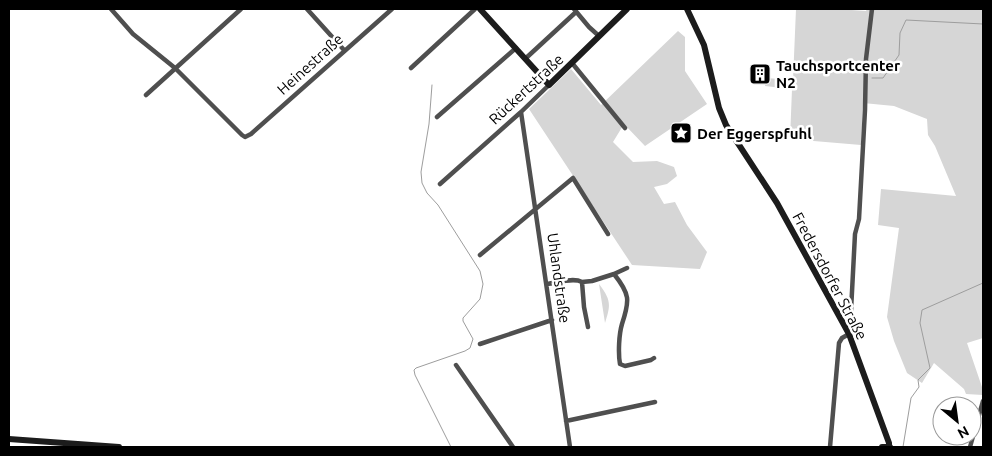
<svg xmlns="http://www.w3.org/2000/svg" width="992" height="456" viewBox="0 0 992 456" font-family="Ubuntu,sans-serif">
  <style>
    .green { fill: #d6d6d6 }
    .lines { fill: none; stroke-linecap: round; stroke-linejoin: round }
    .stream { stroke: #9d9d9d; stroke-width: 1 }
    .street { stroke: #4f4f4f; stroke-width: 4.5 }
    .secondary { stroke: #1c1c1c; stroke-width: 6 }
    .labels { text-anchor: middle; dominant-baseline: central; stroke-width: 5; stroke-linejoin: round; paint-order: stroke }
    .street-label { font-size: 15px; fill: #000; stroke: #fff }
    .poi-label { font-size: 15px; font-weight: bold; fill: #000; stroke: #fff; text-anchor: start }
  </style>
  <rect width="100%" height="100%" fill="#fff"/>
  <path class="green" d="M796,9H837L866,11L867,9H983V338L967,343L983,390V395L966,394L964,389L934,363L922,383L907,373L894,341L887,317L899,228L878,225L881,189L956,196L935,146L928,135L927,119L894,106L863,103L861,145L790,139L792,89L765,86L766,78L793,80Z
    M678,31L685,37V71L707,104L645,146L624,124L613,142L633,162L657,161L674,167L677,176L667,184L654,187L664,204L675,202L687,225L707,252L700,269L632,265L529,109L571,69L601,105Z
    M599,284C611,300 611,304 605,323Z"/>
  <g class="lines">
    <path class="stream" d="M872,78H883L899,55L900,33L906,20L983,24
      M432,85L429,124L421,172L422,183L427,193L438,205L480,271L483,284L480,299L463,318V321L473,339L470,348L465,351L416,368L414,370L415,375L451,447
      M903,447L911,398L919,387L918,380L930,368L920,323L922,310L983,283"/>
    <path class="street" d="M111,9L133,34L175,68L242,135L245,137L251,134L392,9
      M307,9L344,50
      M574,9L589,27L599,36
      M525,59L576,12
      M572,63L625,128
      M411,68L475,9
      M146,95L241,9
      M521,112L570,447
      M437,117L516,48
      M440,184L521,112L549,85
      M480,255L573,178L608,234
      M614,274L627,268
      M582,282L584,307L588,327
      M547,284C557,283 573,277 582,282L592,281L614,274C630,294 630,300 622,324C619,334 618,353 620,364L625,366L651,360L654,358
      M845,327C853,323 851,319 851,311L855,234L859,219L865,110L866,59L872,9
      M480,344L552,320
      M456,365L513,447
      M566,421L655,402
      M830,447L839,343L842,338L849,334
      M970,447L983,401"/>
    <path class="secondary" d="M480,9L549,85L627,9
      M687,9L704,45L719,108L726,125L777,203L849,334L889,443V447
      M9,439L119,447
      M882,447H890"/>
  </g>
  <defs>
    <g id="building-square" transform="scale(1.125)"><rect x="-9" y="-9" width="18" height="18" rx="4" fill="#000" stroke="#fff"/><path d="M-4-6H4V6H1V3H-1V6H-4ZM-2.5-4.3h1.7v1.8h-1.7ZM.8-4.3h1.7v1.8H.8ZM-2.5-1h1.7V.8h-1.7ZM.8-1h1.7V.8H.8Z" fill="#fff"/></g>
    <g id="sight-square" transform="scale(1.125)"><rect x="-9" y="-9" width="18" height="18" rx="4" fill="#000" stroke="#fff"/><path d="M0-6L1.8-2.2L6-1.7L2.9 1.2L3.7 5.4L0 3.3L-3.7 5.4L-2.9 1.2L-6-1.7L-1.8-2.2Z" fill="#fff"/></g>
  </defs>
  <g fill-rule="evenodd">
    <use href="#building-square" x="760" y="74"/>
    <use href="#sight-square" x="681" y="133"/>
  </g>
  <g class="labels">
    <g class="street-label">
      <text transform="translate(310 64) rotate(-42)">Heinestraße</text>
      <text transform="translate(526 89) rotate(-43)">Rückertstraße</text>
      <text transform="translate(830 276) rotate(62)">Fredersdorfer Straße</text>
      <text transform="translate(559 278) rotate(82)">Uhlandstraße</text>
    </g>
    <g class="poi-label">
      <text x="776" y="65">Tauchsportcenter<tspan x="776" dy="17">N2</tspan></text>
      <text x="697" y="133">Der Eggerspfuhl</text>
    </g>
  </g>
  <rect width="992" height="456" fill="none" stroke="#000000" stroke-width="20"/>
  <g transform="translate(957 421) rotate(151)"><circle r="24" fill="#ffffff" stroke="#999999"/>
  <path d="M0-4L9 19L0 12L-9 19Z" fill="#000000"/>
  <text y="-8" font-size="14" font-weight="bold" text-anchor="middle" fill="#000000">N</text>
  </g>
</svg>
